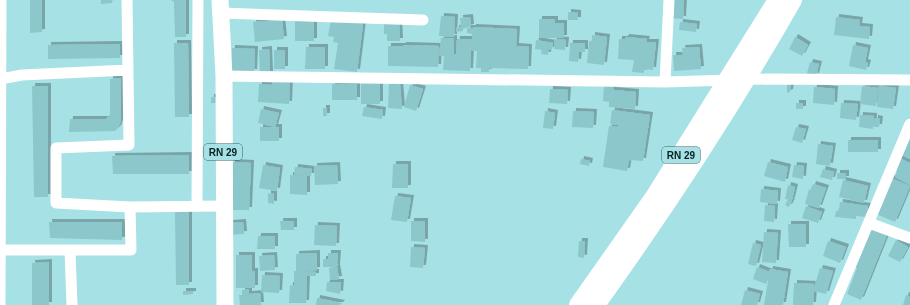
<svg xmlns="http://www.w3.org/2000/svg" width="910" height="305" viewBox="0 0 910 305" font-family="Arial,sans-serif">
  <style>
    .building { fill: #8cc7cc; filter: url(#shadow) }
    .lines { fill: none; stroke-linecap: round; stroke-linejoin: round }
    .minor { stroke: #fff; stroke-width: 11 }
    .primary { stroke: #fff; stroke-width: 17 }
    .trunk { stroke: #fff; stroke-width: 18 }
    .labels { text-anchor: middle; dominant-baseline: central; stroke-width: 3; stroke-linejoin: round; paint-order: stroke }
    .shield { fill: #a5e1e5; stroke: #385b5e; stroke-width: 1 }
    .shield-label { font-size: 10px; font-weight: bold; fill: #092224 }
  </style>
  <defs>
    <filter id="shadow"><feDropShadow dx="3" dy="-3" stdDeviation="0" flood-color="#0004"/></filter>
  </defs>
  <rect width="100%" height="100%" fill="#a5e1e5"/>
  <path class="building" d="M30,0H42V32L30,33Z
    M101,0H112V3L101,4Z
    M171,0H186V37H175L174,2Z
    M671,0H684L683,19L670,18Z
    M568,12L578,13V20H568Z
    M441,16L455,17L454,37L439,36Z
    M470,17L471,27L463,28V31L456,32V28L461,27L460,18Z
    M836,17L860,20L859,26L870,27L869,39L834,35Z
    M539,19H555V23H564V38H539Z
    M282,20L284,39L255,42L253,22Z
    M331,20L363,24L357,72L334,69L338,43L333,42L334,37L328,36Z
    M295,21L314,22V41H295Z
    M384,22H399L400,41H387V34H384Z
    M680,22L697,24L696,32L679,30Z
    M473,27L517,29L516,46L529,47L528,69L489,68V72H481V68H476L477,51H471L470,71L443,70L444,56H439L441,38H454V54H456L457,39H472V34L467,33V28H473Z
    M592,35L607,37L604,65L587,63L589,41H592Z
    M626,37L647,39L646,42H656L653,70L644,69V73L632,72L634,60L618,59L619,39H625Z
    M795,37L808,45L802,56L789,49Z
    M554,39L566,40L565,50L554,49Z
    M536,40L553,43L552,50H548V55L541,54L542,50L535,49Z
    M174,43H188L189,117H175Z
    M570,43H585V52H579L578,62L569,61Z
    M120,44V58L48,59V45Z
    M403,45L439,46L438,67L388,66V46H403Z
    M853,45L868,48L865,62L868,63L866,70L849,66Z
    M306,47H325V69H305Z
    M699,47L701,69L674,71L673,55H683L682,48Z
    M232,48L255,49L254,72L231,71Z
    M269,49L270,74H260L259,50Z
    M274,50H285V69H274Z
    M810,62L819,64L816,76L807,73Z
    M121,78V120L118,128L115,131L69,132L70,119H106L110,115V79Z
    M272,80L290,81L289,104L258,102L259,84L272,85Z
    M361,83H380V104H361Z
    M604,83L614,84L613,90L636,92L635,109L609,107V102L603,101Z
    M787,83H791L790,92L787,93Z
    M332,84H357V100H332Z
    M389,84H400L402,109L388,108Z
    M410,85L423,89L416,111L404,107Z
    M32,86H48V197H34Z
    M862,86L878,88L876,106L860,104Z
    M879,86L896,88L893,109L877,107Z
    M814,87L835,89L834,105L813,103Z
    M550,89L568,90L567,104L549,103Z
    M211,97H222L221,103H211Z
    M796,103H803V109H796Z
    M841,103L858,104L856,120L840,118Z
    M364,107L383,110L382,119L362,116Z
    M323,108H327V116H323Z
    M261,109L279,113L275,127H279V141H260V127H275L258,123Z
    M612,110L650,115L643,161L629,160L627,171L603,167L609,126L618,127V125L610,124Z
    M545,111L555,113L553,129L543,128Z
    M573,111L594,112L593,128L572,127Z
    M860,115L874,116L873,129L859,127Z
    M875,118L880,119L879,127H874Z
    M796,127L806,129L802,143L792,140Z
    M910,138V159L902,155Z
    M848,140H878V152H848Z
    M818,144L833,146L830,166L816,164Z
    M189,155V174H113L112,156Z
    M899,158L910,163V185L895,177L897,171L894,170Z
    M581,159L590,161L589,166L580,164Z
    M232,162L251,163L249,210H231Z
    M768,162L788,167L785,182L764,176Z
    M393,164H408V188H392Z
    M263,165L280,168L277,191L259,188Z
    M337,165L338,184L315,185L314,166Z
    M794,165L804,166L803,179L792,177Z
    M295,167L312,169L311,176H307V195L290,194V175L305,176L294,174Z
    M823,169L834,172L832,180L820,177Z
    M837,173H846V179H837Z
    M891,178L910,186L895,222L876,214Z
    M843,180L868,186L864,203L839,197Z
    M813,184L826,188L819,208L805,204L809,189L811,190Z
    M788,185L795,187L792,200L785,199Z
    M761,189L778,191L777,204L760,202Z
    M268,193L274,194V204L268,203Z
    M395,196L411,198L407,222L391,220Z
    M788,199L792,201L789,207L785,205Z
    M840,202L868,206L866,217L856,216V219L835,217L836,211H839Z
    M765,205L775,206L774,222L764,221Z
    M806,206L822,212L818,223L802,218Z
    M175,212H189V285H176Z
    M280,221H294V230H281Z
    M411,221H425V242L411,241Z
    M49,222H122V240L50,238Z
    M243,222L244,234L230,235V223Z
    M788,224H806V247H789Z
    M315,225L337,226L336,246L314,245Z
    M870,228L887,235L861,300L847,294L857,268L854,267Z
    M764,232L778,233L776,263L762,262Z
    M258,236H275V249H257Z
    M896,240L908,247L900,262L888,256Z
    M579,241H585L584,258L578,257Z
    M828,241L846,247L840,263L823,256Z
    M753,243L761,245L756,266L748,264Z
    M411,247L425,248L423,268L410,267Z
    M317,253V270L298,271L316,272V276H307L306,303H289L290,285L294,286V271H296V254Z
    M328,253H338L337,267H323V259H328Z
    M236,255H252V271H255V288H236Z
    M274,255L275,270L260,271L259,256Z
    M49,262V305H32V263Z
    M337,267L339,279L330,280L329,268Z
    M757,267L770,272L766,284L753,279Z
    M820,268L833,271L826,294L814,291L813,305H793L794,283L814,284V288Z
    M770,269L788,272L783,305H764Z
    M262,275L280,276L279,293L261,292Z
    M327,282H341L340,294L326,291Z
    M249,289V294L260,293L261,305H240L239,295H242V290Z
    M745,290L760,294L757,305H741Z
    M183,291H193V294L183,295Z
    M906,295L910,297V305H903Z
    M317,298L342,303L340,305H316Z"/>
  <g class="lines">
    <path class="minor" d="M127,0L129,145L56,148V203L130,207
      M221,13L423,20
      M224,76L665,82L768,79L910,80
      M0,79L22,75L128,70
      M665,82L669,0
      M197,206L198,0
      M869,223L910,238
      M0,250H131L130,207L223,206
      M70,250L72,305
      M0,305L1,0
      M834,305L910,124"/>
    <path class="primary" d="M220,0L224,76L225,305"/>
    <path class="trunk" d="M578,305L654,197L777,0
      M596,305C667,206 733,105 793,0"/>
  </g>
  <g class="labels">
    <g class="shield">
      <rect x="204" y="144" width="38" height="16" rx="3"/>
      <rect x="662" y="147" width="38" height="16" rx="3"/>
    </g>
    <g class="shield-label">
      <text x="223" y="152">RN 29</text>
      <text x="681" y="155">RN 29</text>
    </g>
  </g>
</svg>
